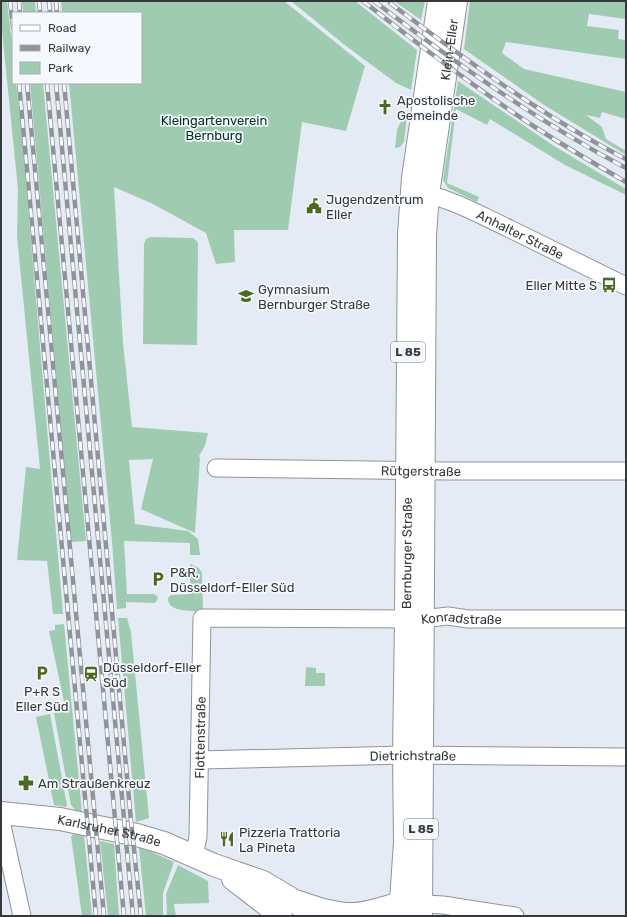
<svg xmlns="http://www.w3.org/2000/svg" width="627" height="917" viewBox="0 0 627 917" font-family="Rubik,sans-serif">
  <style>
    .green { fill: #9fccb0 }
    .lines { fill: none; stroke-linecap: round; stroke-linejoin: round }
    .minor-casing { stroke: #8e949c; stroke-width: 19 }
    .major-casing { stroke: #8e949c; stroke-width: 24 }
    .minor { stroke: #fff; stroke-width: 17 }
    .major { stroke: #fff; stroke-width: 22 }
    .rail-casing { stroke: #90949a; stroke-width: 4.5 }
    .rail { stroke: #f5f9fe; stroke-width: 3; stroke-dasharray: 9; stroke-linecap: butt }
    .labels { text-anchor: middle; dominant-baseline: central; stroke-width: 3.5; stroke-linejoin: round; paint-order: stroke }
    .shield { fill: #f5f9fe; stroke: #6f7276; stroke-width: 1 }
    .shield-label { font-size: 12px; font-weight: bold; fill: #36383c }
    .street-label { font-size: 13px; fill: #36383c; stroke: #f5f9fe }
    .poi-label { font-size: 13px; fill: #36383c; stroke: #f5f9fe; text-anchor: start }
    .park-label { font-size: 13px; fill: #00321b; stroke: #f5f9fe }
  </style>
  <rect width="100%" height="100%" fill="#e5ebf4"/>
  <path class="green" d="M1,1H7L13,53V83H16L21,124L63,614H53L47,561L17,560L26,467L40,469L17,236L18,189L1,21Z
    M22,1H35L36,13H23Z
    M61,1H284L365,66L346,131L302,122L288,230H234L235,262L216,264L206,233L153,204L114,187L123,343L132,427L208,433L205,446L199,456L200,458L195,533L141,509L153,459L129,460L135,524L188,531L198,539L200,555H190V543L124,541L127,594H154L157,596L158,598L156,602L154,603L126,602V608L117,609L112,542L69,83H141V13H62Z
    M291,1H355L417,50L411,90L396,83L346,46Z
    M394,1H425L421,20L397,3Z
    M470,1L626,2V19L589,14L587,26L619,30L618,39L626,40V59L506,42L502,53L524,69L626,92V119L602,112L600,118L586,115L602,127L606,139L626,151V155L544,105L464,49Z
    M458,81L554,146L626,189V195L565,165L490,119L487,125L456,109L447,183L479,197L477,202L448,188L443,180Z
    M30,83H43L86,541L71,542Z
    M404,115L407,116L404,142L400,147L395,148L397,130Z
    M151,237L193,238L197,241L198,244L197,345L143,344L144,244L146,239Z
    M190,564L199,568L202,573L203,611C194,611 173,612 169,603C167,599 168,597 171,595L190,594Z
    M118,618H127L131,632L149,818L136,822Z
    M64,624L82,813L77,812L71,805L54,713L66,711L49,631L55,630V625Z
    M306,667L316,668V673H325V686H305Z
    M50,714L67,805L66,807L54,805L36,717Z
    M74,834L84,835L92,916H82L71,836Z
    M100,841L114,844L119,916H108Z
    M139,848H143L174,862L163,893V916H146Z
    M178,865L208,881L209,903L174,904L176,916H167L166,894Z"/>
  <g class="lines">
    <g class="minor-casing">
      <g id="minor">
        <path id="s1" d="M416,192C449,197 480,215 510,229C548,248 587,267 626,286"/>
        <path id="s2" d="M216,468L447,471H626"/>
        <path id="s3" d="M200,760L404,755L626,757"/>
        <path d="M1,821L22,916"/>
        <path id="s4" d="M194,856L198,837L202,618L422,619L448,616L468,619H626"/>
        <path d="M410,903L443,905L515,916"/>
      </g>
    </g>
    <g class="major-casing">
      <g id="major">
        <path id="s5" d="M1,813L60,819L137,835L164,843L214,865L263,882L293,900L313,916"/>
        <path d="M233,879L281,916"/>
        <path d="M299,902C316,908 336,915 355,914C370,913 386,907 401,903"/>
        <path id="s6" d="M400,916L405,842L404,755L406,618L409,234L413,178L439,1"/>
        <path id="s7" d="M421,916L425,235L428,194L456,1"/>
      </g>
    </g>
    <use href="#minor" class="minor"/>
    <use href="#major" class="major"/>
    <g class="rail-casing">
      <path id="rail" d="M10,1L13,27
        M19,1L20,13
        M39,1L40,13
        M49,1L50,13
        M56,1L57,13
        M363,1C419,45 475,88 535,127C564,146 595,164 626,182
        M374,1C454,62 537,121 626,168
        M390,3C466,60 542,116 626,159
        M19,83L96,916
        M27,83L104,916
        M47,83L124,916
        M56,83L133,916
        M64,83L131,821L141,916"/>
    </g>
    <use href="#rail" class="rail"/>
  </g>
  <defs>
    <g id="church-bare" transform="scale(1.2)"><path d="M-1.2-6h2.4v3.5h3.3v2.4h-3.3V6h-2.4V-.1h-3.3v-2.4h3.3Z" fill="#4c6a1f" stroke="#f5f9fe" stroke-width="2.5" paint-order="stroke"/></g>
    <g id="civic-bare" transform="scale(1.2)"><path d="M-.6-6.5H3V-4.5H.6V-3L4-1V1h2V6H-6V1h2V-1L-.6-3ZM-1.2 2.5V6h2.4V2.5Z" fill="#4c6a1f" stroke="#f5f9fe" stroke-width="2.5" paint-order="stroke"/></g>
    <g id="bus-bare" transform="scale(1.2)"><path d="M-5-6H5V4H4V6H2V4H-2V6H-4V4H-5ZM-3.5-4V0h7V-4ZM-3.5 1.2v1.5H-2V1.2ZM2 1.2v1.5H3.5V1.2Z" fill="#4c6a1f" stroke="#f5f9fe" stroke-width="2.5" paint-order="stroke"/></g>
    <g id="school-bare" transform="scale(1.2)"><path d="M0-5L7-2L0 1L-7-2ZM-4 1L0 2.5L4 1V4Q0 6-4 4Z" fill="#4c6a1f" stroke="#f5f9fe" stroke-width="2.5" paint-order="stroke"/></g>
    <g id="parking-bare" transform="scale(1.2)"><path d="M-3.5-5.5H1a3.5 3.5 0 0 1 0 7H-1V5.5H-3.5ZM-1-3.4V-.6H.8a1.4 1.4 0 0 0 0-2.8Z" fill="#4c6a1f" stroke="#f5f9fe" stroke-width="2.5" paint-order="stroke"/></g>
    <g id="station-bare" transform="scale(1.2)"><path d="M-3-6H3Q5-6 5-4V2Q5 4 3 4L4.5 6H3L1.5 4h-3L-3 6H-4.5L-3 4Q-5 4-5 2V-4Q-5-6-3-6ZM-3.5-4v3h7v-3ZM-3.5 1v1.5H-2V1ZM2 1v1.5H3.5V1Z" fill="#4c6a1f" stroke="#f5f9fe" stroke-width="2.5" paint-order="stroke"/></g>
    <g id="pharmacy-bare" transform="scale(1.2)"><path d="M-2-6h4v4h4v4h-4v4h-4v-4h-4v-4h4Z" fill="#4c6a1f" stroke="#f5f9fe" stroke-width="2.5" paint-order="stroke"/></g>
    <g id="restaurant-bare" transform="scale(1.2)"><path d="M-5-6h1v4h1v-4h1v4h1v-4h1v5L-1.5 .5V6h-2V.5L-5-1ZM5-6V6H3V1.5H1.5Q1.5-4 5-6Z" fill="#4c6a1f" stroke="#f5f9fe" stroke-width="2.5" paint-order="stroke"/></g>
  </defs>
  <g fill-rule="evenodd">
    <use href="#church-bare" x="385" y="107"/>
    <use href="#civic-bare" x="314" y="206"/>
    <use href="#bus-bare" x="609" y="285"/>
    <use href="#school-bare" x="246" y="296"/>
    <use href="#parking-bare" x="158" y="579"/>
    <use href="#parking-bare" x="42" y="673"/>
    <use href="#station-bare" x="91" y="674"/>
    <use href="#pharmacy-bare" x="26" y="783"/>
    <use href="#restaurant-bare" x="227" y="839"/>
  </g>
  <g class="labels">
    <g class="shield">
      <rect x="391" y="342" width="34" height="20" rx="3"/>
      <rect x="404" y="819" width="34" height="20" rx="3"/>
    </g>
    <g class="shield-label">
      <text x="408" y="352">L 85</text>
      <text x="421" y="829">L 85</text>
    </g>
    <g class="street-label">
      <text stroke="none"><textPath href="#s7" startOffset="868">Klein-Eller</textPath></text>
      <text stroke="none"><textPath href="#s1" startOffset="113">Anhalter Straße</textPath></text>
      <text stroke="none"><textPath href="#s2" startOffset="205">Rütgerstraße</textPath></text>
      <text stroke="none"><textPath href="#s6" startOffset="363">Bernburger Straße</textPath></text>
      <text stroke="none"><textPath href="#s4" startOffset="498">Konradstraße</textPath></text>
      <text stroke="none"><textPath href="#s4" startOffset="119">Flottenstraße</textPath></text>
      <text stroke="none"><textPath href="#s3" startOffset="213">Dietrichstraße</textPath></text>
      <text stroke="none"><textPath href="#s5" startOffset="110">Karlsruher Straße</textPath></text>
    </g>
    <g class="poi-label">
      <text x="397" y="100">Apostolische<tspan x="397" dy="15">Gemeinde</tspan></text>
      <text x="326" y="199">Jugendzentrum<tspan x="326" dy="15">Eller</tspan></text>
      <text x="597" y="285" text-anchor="end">Eller Mitte S</text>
      <text x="258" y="289">Gymnasium<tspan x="258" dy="15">Bernburger Straße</tspan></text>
      <text x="170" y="572">P&amp;R,<tspan x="170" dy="15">Düsseldorf-Eller Süd</tspan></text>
      <text x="103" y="667">Düsseldorf-Eller<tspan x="103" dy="15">Süd</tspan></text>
      <text x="42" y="691" text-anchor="middle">P+R S<tspan x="42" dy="15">Eller Süd</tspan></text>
      <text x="38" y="783">Am Straußenkreuz</text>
      <text x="239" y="832">Pizzeria Trattoria<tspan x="239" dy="15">La Pineta</tspan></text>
    </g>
    <g class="park-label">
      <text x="214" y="120">Kleingartenverein<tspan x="214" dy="15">Bernburg</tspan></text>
    </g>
  </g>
  <rect width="627" height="917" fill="none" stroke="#36383c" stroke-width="4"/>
  <rect x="12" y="12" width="130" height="72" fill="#f5f9fe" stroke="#a9acb0"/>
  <rect x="20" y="25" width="20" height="6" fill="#ffffff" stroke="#a9acb0"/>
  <text x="48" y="32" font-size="12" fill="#36383c">Road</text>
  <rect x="20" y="45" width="20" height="6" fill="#90949a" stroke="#a9acb0"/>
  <text x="48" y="52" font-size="12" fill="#36383c">Railway</text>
  <rect x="20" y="62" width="20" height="12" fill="#9fccb0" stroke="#a9acb0"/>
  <text x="48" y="72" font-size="12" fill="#36383c">Park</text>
</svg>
